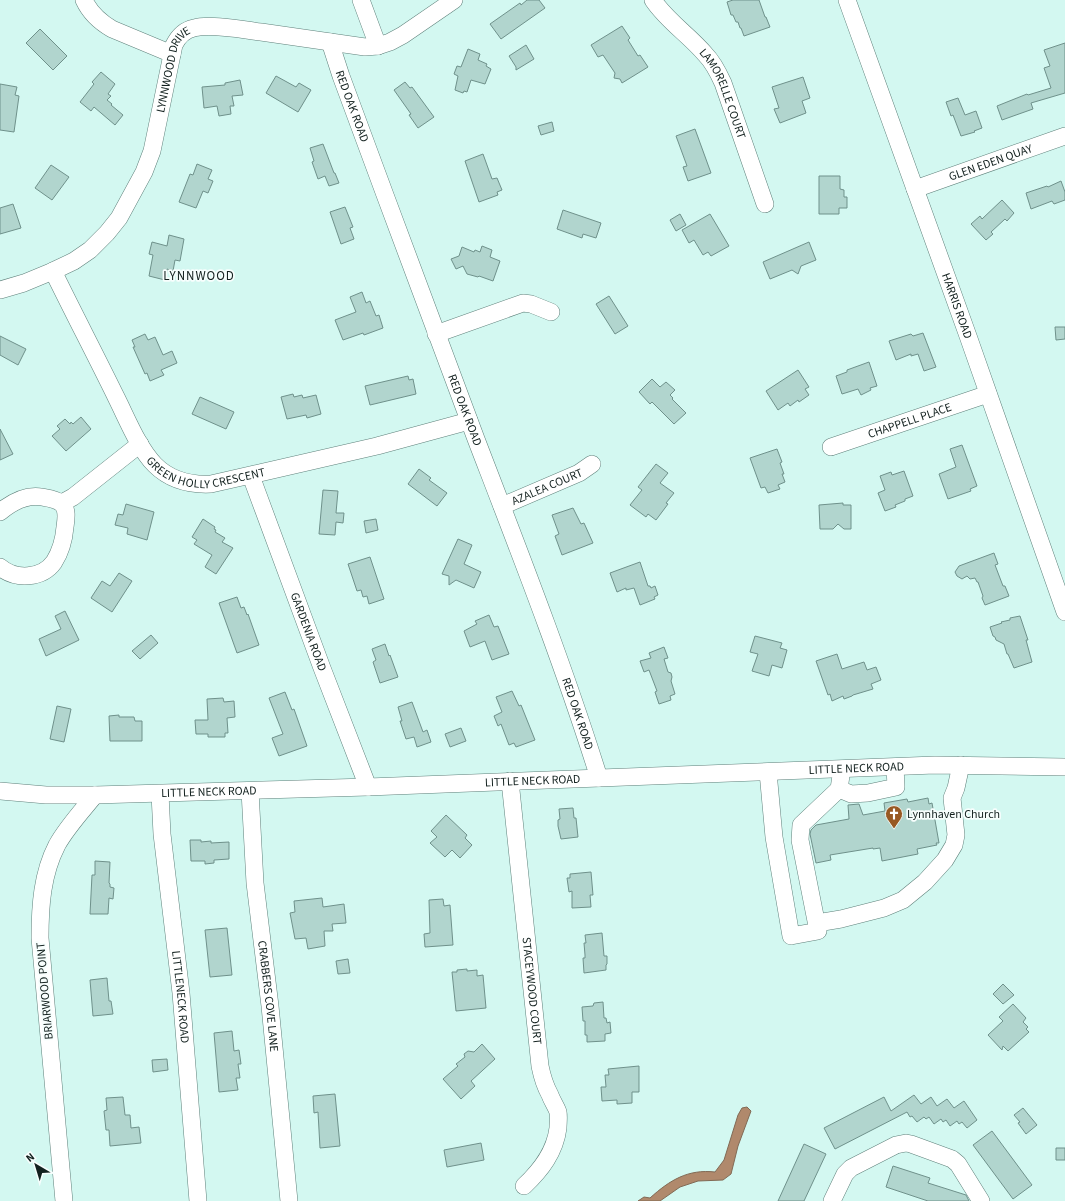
<svg xmlns="http://www.w3.org/2000/svg" width="1065" height="1201" viewBox="0 0 1065 1201" font-family="'Source Sans 3',sans-serif">
  <style>
    .water { fill: #b0896c; stroke: #816a55 }
    .building { fill: #b1d5ce; stroke: #6f918b }
    .lines { fill: none; stroke-linecap: round; stroke-linejoin: round }
    .minor-casing { stroke: #5f817b; stroke-width: 18 }
    .minor { stroke: #fff; stroke-width: 17 }
    .labels { text-anchor: middle; dominant-baseline: central; stroke-width: 3.5; stroke-linejoin: round; paint-order: stroke }
    .street-label { font-size: 12px; fill: #13211f; stroke: #f7fefd }
    .poi-label { font-size: 12px; fill: #13211f; stroke: #f7fefd; text-anchor: start }
    .neighbourhood-label { font-size: 13px; letter-spacing: 1px; fill: #13211f; stroke: #f7fefd }
  </style>
  <rect width="100%" height="100%" fill="#d3f8f1"/>
  <path class="water" d="M747,1107L751,1111L738,1146L731,1174L723,1180L698,1181L680,1187L660,1201H638L644,1197L650,1198C670,1180 688,1169 715,1172L724,1160L738,1115L742,1108Z"/>
  <path class="building" d="M527,0H539L545,8L501,39L490,24L520,3L521,5Z
    M733,0H759L765,17H766L770,27L744,36L741,28H740L738,22H736L733,15H731L727,2Z
    M622,26L630,38L628,40L638,56L640,55L648,67L622,83L620,79L614,78L615,73L603,55L598,57L591,45Z
    M40,29L67,56L53,70L26,43Z
    M1065,43V93L1031,103L1033,109L1002,120L997,106L1027,94L1028,95L1051,88L1044,68L1050,66L1044,50Z
    M526,45L534,59L516,70V67L509,56Z
    M468,49L480,54L478,60L487,64L486,66L491,69L485,84L471,80L467,92L464,91L463,93L455,90L458,76L454,74L457,66L461,67Z
    M101,72L115,84L108,94L111,96L107,100L112,104L111,105L123,115L115,125L94,107L91,111L80,102L94,84L92,82Z
    M276,76L296,87L299,83L311,90L298,112L266,93Z
    M803,77L810,98L802,101L806,113L780,123L774,109L779,108L772,87Z
    M240,80L243,95L232,96L234,106H230L231,114L219,116L217,106L204,108L202,87L225,85V83Z
    M405,82L410,88L412,87L434,117L418,128L409,115L411,114L394,90Z
    M0,84L17,87L15,95L19,96L14,132L0,130Z
    M958,98L965,115L976,111L982,128L974,131L975,132L961,136L953,115L951,116L946,102Z
    M552,122L554,131L541,135L538,126Z
    M695,129L711,173L688,181L683,167L687,166L676,136Z
    M323,144L334,173H335L339,183L329,186L325,176L318,179L312,162L314,161L310,148Z
    M483,154L492,179L497,178L502,190L497,192L498,195L479,202L465,161Z
    M197,164L212,170L208,179L213,181L208,193L203,191L196,208L179,202L190,174L193,175Z
    M51,165L69,177L52,200L35,188Z
    M819,176H840V189L844,190V197H847V208H839V214H819Z
    M1061,181L1065,192V200L1054,204L1052,201L1031,209L1026,193L1047,186L1048,187Z
    M1002,200L1014,213L1007,221L1005,219L991,232L993,234L986,240L971,224L980,216L982,219Z
    M13,204L21,228L0,234V208Z
    M345,207L353,227L350,228L354,239L341,244L330,212Z
    M563,210L601,223L596,238L583,234L582,238L557,229Z
    M680,214L686,225L676,231L670,220Z
    M710,214L729,246L711,256L708,252L703,255L694,240L689,243L682,230Z
    M169,235L184,239L180,261L175,260L173,271L167,269L165,280L149,276L153,255L149,254L152,242L167,246Z
    M809,242L816,260L801,266L798,274L792,270L770,279L763,262Z
    M482,246L492,250L490,257L500,261L493,281L479,276L478,277L467,274L463,266L456,269L451,259L459,256L462,247L474,252L475,250L480,252Z
    M362,292L366,303L370,301L376,316L379,315L383,328L364,335L363,333L343,340L335,320L356,312L350,297Z
    M609,296L628,326L615,334L596,304Z
    M1055,327H1065V339L1056,340Z
    M923,333L936,367L924,371L918,354L911,356V354L896,360L889,341L911,334L913,336Z
    M145,334L148,340L155,337L163,355L172,351L177,363L161,370L164,375L150,381L147,373L145,374L133,347H135L132,340Z
    M0,336L26,349L18,365L0,355Z
    M869,362L877,386L870,388L871,390L861,395L858,389L842,394L836,376L847,372V370Z
    M798,370L809,387L805,389L809,395L799,402L798,400L790,406L788,403L778,410L766,391Z
    M408,376L409,380L413,379L416,394L370,405L365,386Z
    M652,379L660,387L666,382L675,390L670,395L673,398L672,399L686,413L674,424L652,402L650,404L639,392Z
    M293,394L294,397L302,395L303,398L316,395L321,414L307,418L306,415L287,419L281,397Z
    M200,397L234,412L226,429L192,414Z
    M81,417L91,429L66,451L52,436L60,429L57,426L65,419L70,424L71,422L73,424Z
    M0,429L13,454L0,460Z
    M962,445L977,486L970,489L971,491L948,499L939,474L956,467L950,449Z
    M777,449L782,462L780,463L784,474H782L785,482L778,485L780,489L768,493L765,487L761,488L750,458Z
    M656,464L668,473L660,483L674,493L666,503L668,504L656,520L648,514L646,517L630,505L642,490L638,487Z
    M419,469L431,478L429,480L447,493L437,506L408,484Z
    M904,471L913,496L905,499V501L895,505L896,507L885,511L878,493L885,490L880,476L891,472L892,475Z
    M323,490L338,491L336,513H344L343,523L336,522L335,535L319,534Z
    M843,503V505H851V529H844L838,524L833,529H820L819,505Z
    M126,504L154,512L147,540L127,534L128,528L115,525L118,514L123,515Z
    M573,508L581,524L584,523L593,543L562,555L555,536L559,534L552,515Z
    M203,519L215,527L214,529L216,530L215,532L225,538L222,542L233,548L216,574L205,567L212,555L194,544L197,540L192,537Z
    M376,519L378,530L366,533L364,521Z
    M458,539L472,545L464,564L481,572L474,588L456,580L449,585V576L442,574Z
    M994,553L998,564L995,565L1003,586H1005L1009,596L985,605L982,598L983,596L978,582H977L975,578L970,579L967,576L962,579L957,576L955,572L959,566Z
    M370,557L384,599L369,604L367,596L363,597L361,590L357,591L348,564Z
    M640,562L648,586H650L651,588L655,586L658,595L654,597L655,599L640,605L634,588L626,590V588L617,592L610,573Z
    M119,573L132,581L112,612L91,598L102,581L110,586Z
    M237,597L241,608L244,607L247,615L248,614L259,645L237,653L219,603Z
    M65,611L79,640L46,656L39,639L61,629L55,616Z
    M489,615L494,627L498,626L509,654L492,660L485,641L470,647L464,631L477,624L475,621Z
    M1020,616L1028,640H1026L1032,662L1014,668L1008,654H1007L1004,644L996,640L995,637L993,636L990,627L1002,623L1001,622L1010,620V618Z
    M151,635L158,643L140,659L132,651Z
    M755,636L782,643L780,648L787,650L782,668L772,665L769,676L752,671L758,654L750,652Z
    M385,644L389,656L390,655L398,677L380,683L373,662L376,660L372,649Z
    M664,647L668,658L664,659L668,672L671,673L672,677L671,681L675,694L670,696L671,700L659,704L655,692L657,691L649,670L644,672L640,661L651,658L649,653Z
    M837,654L842,669L864,662L867,670L876,667L881,680L871,684L873,689L853,695L852,696L844,699L843,696L832,701L830,694L828,695L816,661Z
    M512,691L519,706L521,705L535,740L516,747L514,743L509,745L501,724L498,726L494,716L502,712L496,697Z
    M285,692L292,710L294,709L307,746L279,756L272,738L283,734L269,698Z
    M223,698L224,702L234,701L235,717L227,718L228,733H225V737H208V734H196L195,720H208L207,699Z
    M412,702L423,732L427,730L431,742L417,747L414,737L406,739L400,721H402L398,707Z
    M57,706L71,709L64,742L50,739Z
    M119,715V717H134L135,721H142V741H110L109,716Z
    M461,728L466,741L450,747L445,734Z
    M928,798L929,804L932,803L939,843H936L937,845L917,849L918,854L882,861L880,848L873,849V848L830,855L831,860L816,863L810,834L811,830L816,825L849,819L848,805L859,804L863,815L885,811L884,803L907,799L908,802Z
    M573,808L574,818H576L578,837L561,839L558,826V820L560,819L559,809Z
    M446,815L467,835L465,838L472,845L460,858L452,850L445,857L430,843L437,837L431,831Z
    M190,840H201V842L211,841V843L229,842V859L214,860V863L205,864V861H191Z
    M95,861L110,862L109,883L110,884V887L114,888L113,899L109,898L108,914H90L92,875H95Z
    M591,872L593,895H590L591,907L572,908V891L569,892L567,878H570V874Z
    M322,898L323,907L344,904L346,923L332,924L333,931H324L325,946L308,949L306,938L295,939L290,913L295,912L294,901Z
    M443,899L444,906L450,905L453,945L425,947L424,934L430,933L429,900Z
    M227,928L232,975L210,977L205,930Z
    M602,933L604,956H607V964L606,965V970L584,973L583,958H585V955L584,943H586L585,935Z
    M348,959L350,973L338,974L336,961Z
    M467,969V971L477,970V976L483,975L486,1008L456,1011L452,972H457V970Z
    M107,978L109,1001H111L113,1014L93,1016L90,980Z
    M1003,984L1014,995L1003,1004L993,994Z
    M603,1002L604,1018H606L607,1023L610,1022L611,1033L605,1034V1041L587,1042V1035H585V1021H583L582,1007L593,1006L594,1003Z
    M1013,1004L1026,1018L1023,1022L1028,1027L1026,1029L1029,1032L1008,1051L1003,1046L1002,1050L988,1035L1003,1021L999,1017Z
    M232,1031L234,1051L239,1050L241,1064H238L240,1078H236L238,1090L219,1092L214,1033Z
    M482,1044L495,1059L471,1081L475,1086L461,1099L443,1079L458,1066L456,1064L465,1057L464,1054L468,1051L474,1052Z
    M167,1059L168,1070L153,1072L152,1060Z
    M639,1066V1092H632V1103L617,1104V1100L602,1101L601,1087H606L605,1075H609L608,1069Z
    M335,1094L340,1146L320,1148L318,1112L314,1113L313,1096Z
    M914,1095L921,1104L931,1097L937,1106L947,1099L954,1108L964,1101L977,1120L967,1128L962,1122L959,1124L957,1121L950,1126L946,1120L943,1122L941,1119L934,1124L929,1117L926,1119L924,1117L917,1122L912,1116L910,1117L907,1112L835,1149L824,1128L884,1097L891,1111Z
    M123,1097L125,1115H130L131,1128L139,1127L141,1143L110,1146L109,1130H106L104,1111L107,1110L106,1098Z
    M1023,1108L1037,1125L1026,1134L1018,1123L1020,1122L1014,1115Z
    M992,1131L1032,1185L1013,1199L973,1145Z
    M481,1143L484,1160L447,1167L444,1150Z
    M804,1144L826,1154L804,1201H778Z
    M1056,1148H1065V1160H1056Z
    M893,1166L930,1178L928,1183L966,1195L969,1201H928L886,1187Z"/>
  <g class="lines">
    <g class="minor-casing">
      <g id="minor">
        <path d="M84,0C90,13 100,22 112,29L172,54"/>
        <path d="M361,0L378,46"/>
        <path id="s1" d="M653,0C667,21 689,35 705,54C713,62 718,72 723,83L765,204"/>
        <path id="s2" d="M847,0L968,336L1065,612"/>
        <path id="s3" d="M330,42L341,76C386,197 430,318 476,439C519,551 563,663 599,778"/>
        <path id="s4" d="M915,189L1065,136"/>
        <path id="s5" d="M53,271C74,314 96,356 117,399C127,419 139,449 155,465C170,480 190,485 211,484L377,446L469,421"/>
        <path id="s6" d="M0,290L24,283L53,271L74,261L90,250L107,233L119,218L144,172L152,151L174,45C178,37 184,30 194,28C210,23 244,30 261,32C296,37 330,42 365,47L378,46L390,42L403,35L454,0"/>
        <path d="M436,334L523,303L531,304L551,312"/>
        <path id="s7" d="M831,447L988,394"/>
        <path id="s8" d="M251,476L322,668L368,787"/>
        <path d="M62,503L73,497L140,444"/>
        <path id="s9" d="M502,506L579,473L592,464"/>
        <path d="M0,512C12,502 26,494 42,497C48,498 57,499 62,504C68,510 66,519 65,527C64,539 61,551 54,562C42,579 15,580 0,567"/>
        <path d="M768,772L774,837L791,936L818,931L800,840L801,825L839,789L842,769"/>
        <path id="s10" d="M510,781L540,1066C542,1076 545,1086 550,1095C552,1101 556,1106 558,1112C559,1117 558,1123 558,1128C555,1152 541,1170 524,1186"/>
        <path d="M839,789L851,794L868,793L896,787L895,767"/>
        <path id="s11" d="M0,791L46,795H95L368,787L935,765L1065,767"/>
        <path id="s12" d="M250,791L255,883L270,1006L289,1201"/>
        <path id="s13" d="M160,794L162,834L181,993L198,1201"/>
        <path d="M817,923L841,919L884,908L903,900L925,882L945,860L954,845L956,835L952,798L956,788L961,765"/>
        <path d="M64,1201L40,938C40,906 42,874 57,845C67,827 82,811 95,795"/>
        <path d="M832,1201L845,1174L851,1168L896,1145L906,1143L911,1144L952,1159L958,1164L981,1201"/>
      </g>
    </g>
    <use href="#minor" class="minor"/>
  </g>
  <defs>
    <g id="church-pin" transform="scale(0.9)"><path d="M0 17L-7.5 6A9.5 9.5 0 1 1 7.5 6Z" fill="#985822" stroke="#f7fefd"/><path d="M-1.2-6h2.4v3.5h3.3v2.4h-3.3V6h-2.4V-.1h-3.3v-2.4h3.3Z" fill="#fff"/></g>
  </defs>
  <g fill-rule="evenodd">
    <use href="#church-pin" x="894" y="814"/>
  </g>
  <g class="labels">
    <g class="street-label">
      <text stroke="none"><textPath href="#s6" startOffset="302">LYNNWOOD DRIVE</textPath></text>
      <text stroke="none"><textPath href="#s1" startOffset="119">LAMORELLE COURT</textPath></text>
      <text stroke="none"><textPath href="#s3" startOffset="68">RED OAK ROAD</textPath></text>
      <text stroke="none"><textPath href="#s4" startOffset="80">GLEN EDEN QUAY</textPath></text>
      <text stroke="none"><textPath href="#s2" startOffset="325">HARRIS ROAD</textPath></text>
      <text stroke="none"><textPath href="#s3" startOffset="392">RED OAK ROAD</textPath></text>
      <text stroke="none"><textPath href="#s7" startOffset="83">CHAPPELL PLACE</textPath></text>
      <text stroke="none"><textPath href="#s5" startOffset="273">GREEN HOLLY CRESCENT</textPath></text>
      <text stroke="none"><textPath href="#s9" startOffset="49">AZALEA COURT</textPath></text>
      <text stroke="none"><textPath href="#s8" startOffset="166">GARDENIA ROAD</textPath></text>
      <text stroke="none"><textPath href="#s3" startOffset="716">RED OAK ROAD</textPath></text>
      <text stroke="none"><textPath href="#s11" startOffset="857">LITTLE NECK ROAD</textPath></text>
      <text stroke="none"><textPath href="#s11" startOffset="533">LITTLE NECK ROAD</textPath></text>
      <text stroke="none"><textPath href="#s11" startOffset="209">LITTLE NECK ROAD</textPath></text>
      <text transform="translate(45 991) rotate(-95)">BRIARWOOD POINT</text>
      <text stroke="none"><textPath href="#s10" startOffset="211">STACEYWOOD COURT</textPath></text>
      <text stroke="none"><textPath href="#s12" startOffset="206">CRABBERS COVE LANE</textPath></text>
      <text stroke="none"><textPath href="#s13" startOffset="204">LITTLENECK ROAD</textPath></text>
    </g>
    <g class="poi-label">
      <text x="907" y="814">Lynnhaven Church</text>
    </g>
    <g class="neighbourhood-label">
      <text x="199" y="276">LYNNWOOD</text>
    </g>
  </g>
  <g transform="translate(36 1165) rotate(322)" stroke="#f7fefd" stroke-width="3" paint-order="stroke">
  <path d="M0-3L7 15L0 10L-7 15Z" fill="#13211f"/>
  <text y="-6" font-size="11" font-weight="bold" text-anchor="middle" fill="#13211f">N</text>
  </g>
</svg>
